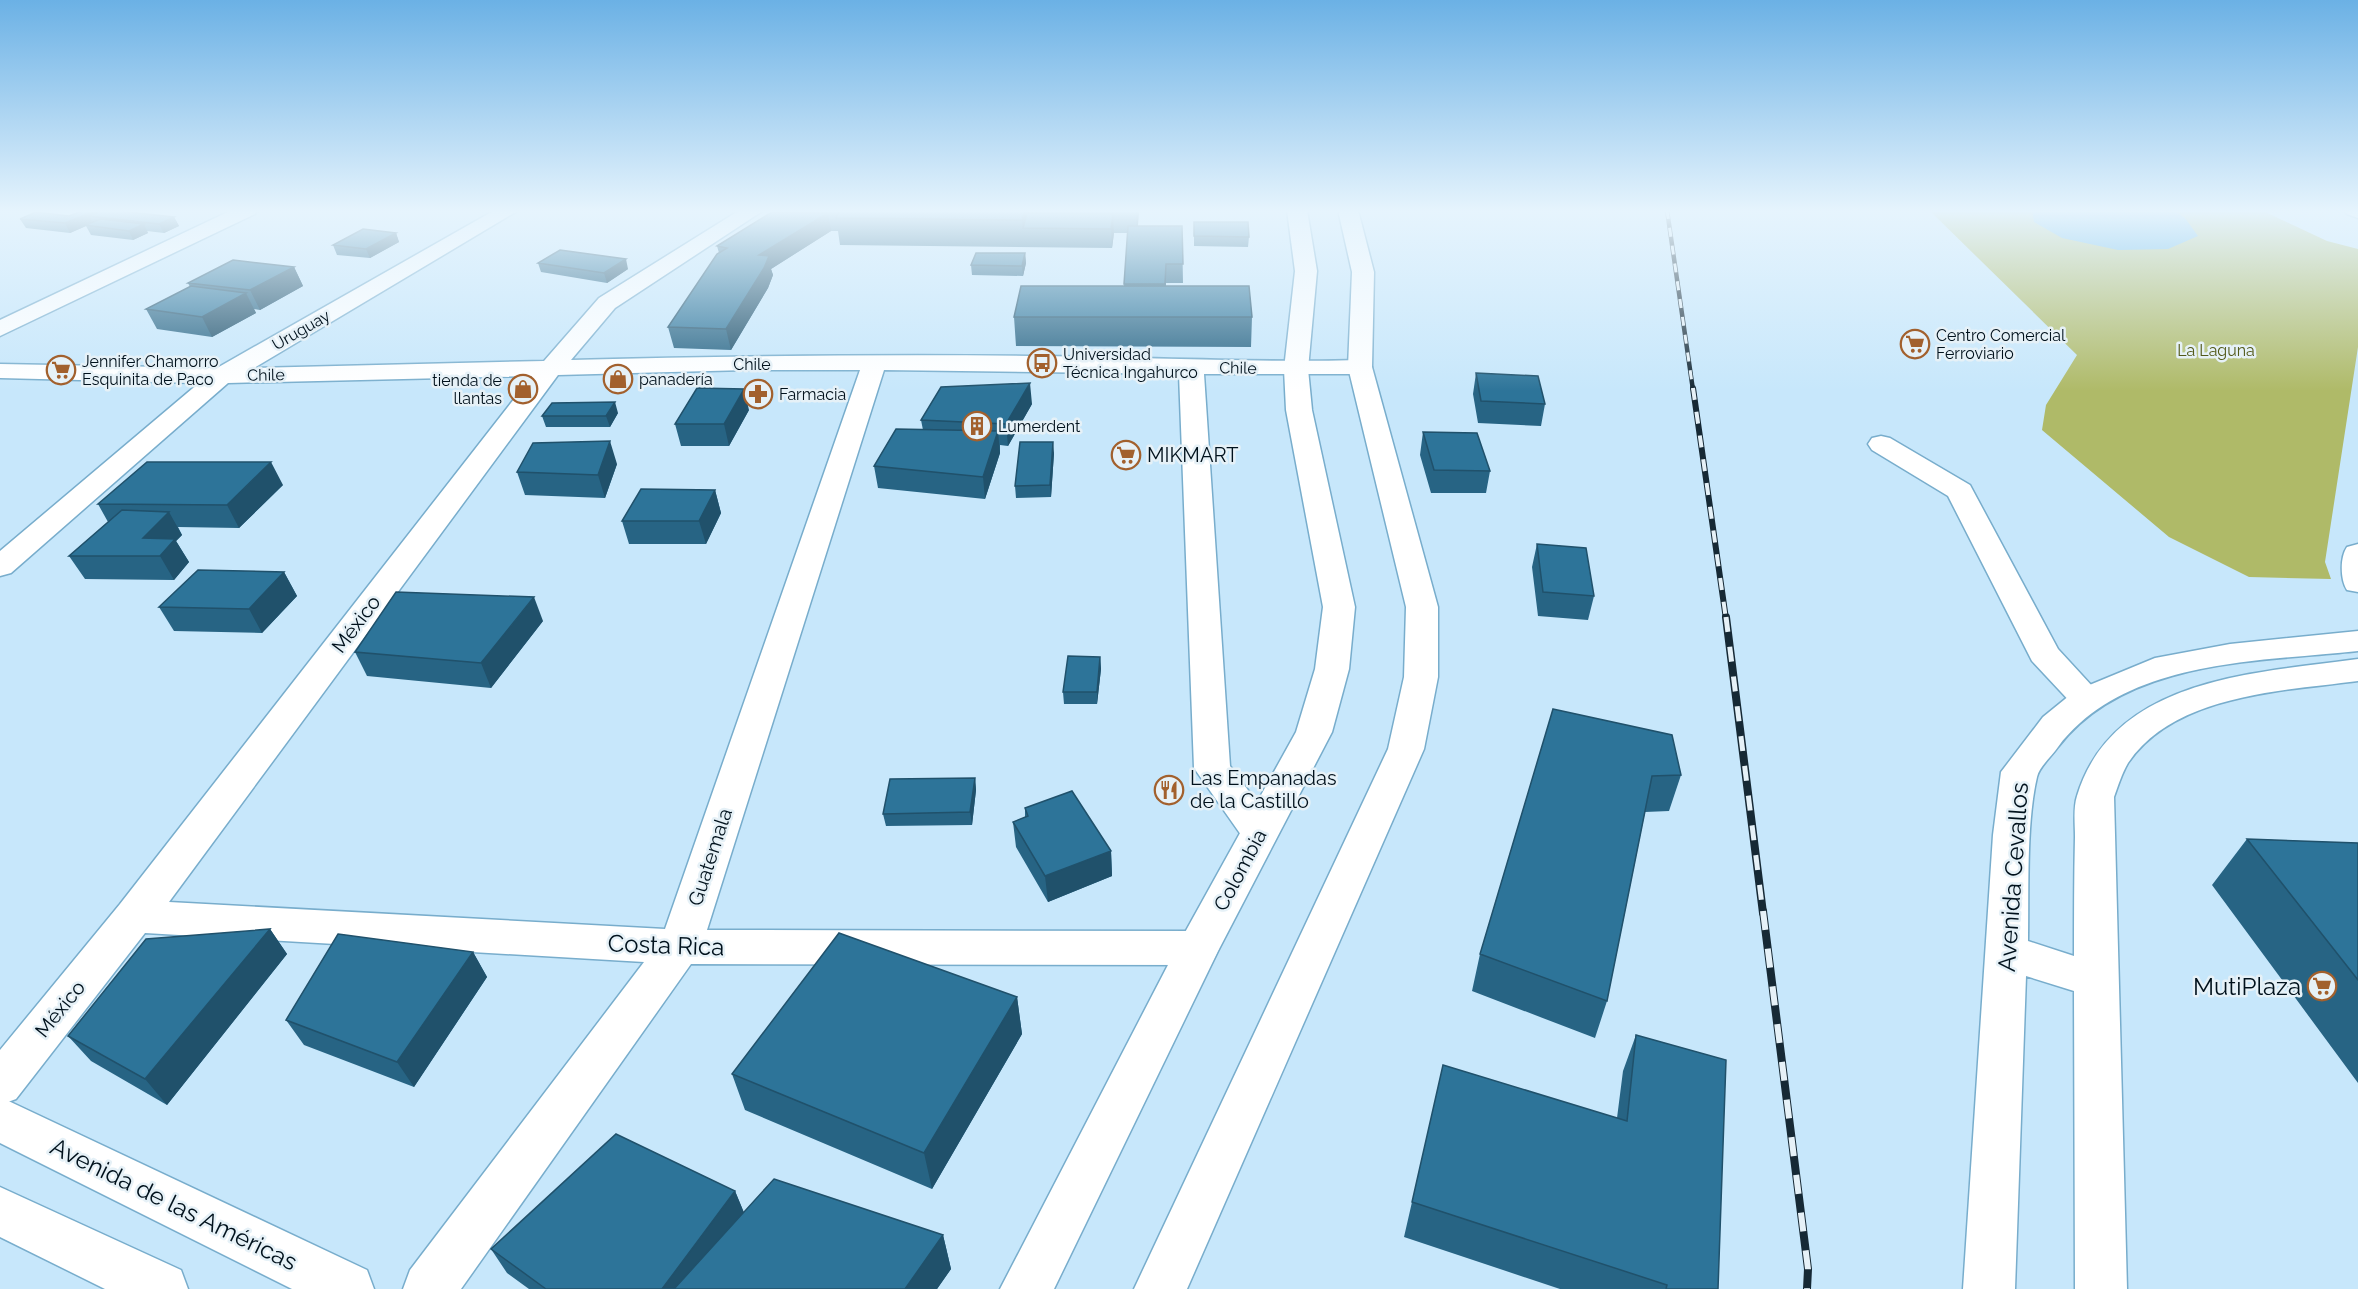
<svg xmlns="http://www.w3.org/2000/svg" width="2358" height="1289" viewBox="0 0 2358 1289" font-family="Raleway,sans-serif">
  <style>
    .green { fill: #afba68 }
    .water { fill: #51ade0 }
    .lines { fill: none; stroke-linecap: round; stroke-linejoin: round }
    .street-casing { stroke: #78adcc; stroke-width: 3 }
    .secondary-casing { stroke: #78adcc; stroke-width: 3 }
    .primary-casing { stroke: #78adcc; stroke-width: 3 }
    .street { fill: #fff; fill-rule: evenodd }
    .secondary { fill: #fff; fill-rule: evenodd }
    .primary { fill: #fff; fill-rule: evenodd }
    .rail-far3-casing { stroke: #162935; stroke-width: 4.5 }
    .rail-far2-casing { stroke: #162935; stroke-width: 6 }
    .rail-far1-casing { stroke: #162935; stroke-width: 8 }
    .rail-casing { stroke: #162935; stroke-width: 8 }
    .rail-far3 { stroke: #e6f1f7; stroke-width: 3; stroke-dasharray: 9; stroke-linecap: butt }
    .rail-far2 { stroke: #e6f1f7; stroke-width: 4; stroke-dasharray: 12; stroke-linecap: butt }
    .rail-far1 { stroke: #e6f1f7; stroke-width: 5; stroke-dasharray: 15; stroke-linecap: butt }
    .rail { stroke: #e6f1f7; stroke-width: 6; stroke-dasharray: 19; stroke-linecap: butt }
    .wall { fill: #276484 }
    .shaded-wall { fill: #20516b }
    .building { fill: #2d7499; stroke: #20516b; stroke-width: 1.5 }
    .labels { text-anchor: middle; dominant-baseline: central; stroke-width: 5; stroke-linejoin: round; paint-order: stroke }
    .far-street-label { font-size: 16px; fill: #00111c; stroke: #e6f1f7 }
    .far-poi-label { font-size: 16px; fill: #00111c; stroke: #e6f1f7; text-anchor: start }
    .far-park-label { font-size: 16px; fill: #525919; stroke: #e6f1f7 }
    .poi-label { font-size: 20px; fill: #00111c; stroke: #e6f1f7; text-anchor: start }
    .street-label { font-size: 20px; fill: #00111c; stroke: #e6f1f7 }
    .near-street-label { font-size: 24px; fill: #00111c; stroke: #e6f1f7 }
    .near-poi-label { font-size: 24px; fill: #00111c; stroke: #e6f1f7; text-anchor: end }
  </style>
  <rect width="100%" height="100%" fill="#c7e7fb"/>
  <path class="green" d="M1929,210H2261L2327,241L2358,249V347L2325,562L2331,579L2249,577L2169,537L2042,430L2046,405L2077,355Z"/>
  <path class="water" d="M2032,210H2173L2185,218L2198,236L2168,249L2118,250L2062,238L2034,222Z"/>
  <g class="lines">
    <g class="street-casing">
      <path id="street" d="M232,210H258L255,214L0,336V320Z
        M495,210H519L254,368L544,361L599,298L740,210H764L615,308L571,360C728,356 885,354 1042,356C1148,357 1254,363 1360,360L1369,362L1372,367L1369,372L1360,374H1204L1230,766L1279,832L1274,842L1260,846L1246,842L1194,768L1179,374L884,370L707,930L1198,931L1213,936L1219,948L1213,960L1198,965L691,964L461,1289H403L410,1270L644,962L145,933L16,1099L0,1105V1050L120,904L532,376L228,383L11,573L0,576V551L199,383L0,378V364L217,368ZM747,370H860L665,929L169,902L558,375Z
        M1881,436L1890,438L1970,485L2058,649L2104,699L2099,707L2087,710L2075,707L2032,661L1948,496L1872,450L1868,444L1872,438Z"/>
    </g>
    <g class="secondary-casing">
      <path id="secondary" d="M1287,210H1307L1317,271L1308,369L1312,410L1355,607L1349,669L1332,732L1218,951L1054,1289H1000L1183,936L1296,732L1315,669L1323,607L1286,410L1284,369L1295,271Z
        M1338,210H1358L1374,272L1372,367L1438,607V677L1424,749L1187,1289H1134L1388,749L1404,677L1406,607L1348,367L1352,272Z
        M2358,544V592L2347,590C2340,579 2340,557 2347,547Z
        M2358,631V651C2258,662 2125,659 2058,747C2052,756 2039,767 2037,777C2026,824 2029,892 2028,941L2074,956C2074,916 2074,876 2075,837C2075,824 2073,808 2077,796C2113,677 2256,673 2358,659V681C2283,691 2175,694 2128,763C2122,773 2118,786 2114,797L2127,1289H2075L2074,991L2026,976L2015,1289H1963L1993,835L2001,772L2043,717L2075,691L2155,658L2230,644Z
        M0,1097L367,1270L374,1289H292L0,1143Z
        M0,1187L181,1270L188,1289H105L0,1237Z"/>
    </g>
    <g class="primary-casing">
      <path id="primary" d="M2344,210H2358V218L2347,214Z"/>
    </g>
    <use href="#street" class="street"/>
    <use href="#secondary" class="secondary"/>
    <use href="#primary" class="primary"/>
    <g class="rail-far3-casing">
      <path id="rail-far3" d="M1667,210L1693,390"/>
    </g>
    <g class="rail-far2-casing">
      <path id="rail-far2" d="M1693,388L1726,619"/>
    </g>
    <g class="rail-far1-casing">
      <path id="rail-far1" d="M1726,617L1763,913"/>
    </g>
    <g class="rail-casing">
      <path id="rail" d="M1763,911L1808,1269L1807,1289"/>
    </g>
    <use href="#rail-far3" class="rail-far3"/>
    <use href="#rail-far2" class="rail-far2"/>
    <use href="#rail-far1" class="rail-far1"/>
    <use href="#rail" class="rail"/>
  </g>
  <path class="wall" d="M101,210L174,217L179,226L164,233L147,231L148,233L133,240L91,235L86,226L70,233L26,228L20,219L69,216Z
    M771,210H1139L1138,226H1182L1183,283H1166V286L1252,317L1251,347L1016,346L1014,317L1124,286L1128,233H1114L1112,248L840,245L838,231H831L771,269L773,275L768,288L731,350L674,348L668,327L719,253L717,246L772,212Z
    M1194,222L1249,237L1248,247L1194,246Z
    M396,233L399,242L370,258L337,255L333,245Z
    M1025,253L1026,263L1023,276L972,275L971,265Z
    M538,263L628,269L607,283L541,272Z
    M294,267L303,286L260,310L254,309L256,313L212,337L157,329L146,309L190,287L188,283Z
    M1476,373L1545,404L1541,426L1478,423L1473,394Z
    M1032,404L1008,446L1000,445V453L985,499L878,488L874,466L923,430L921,420Z
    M749,410L729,446H681L675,424Z
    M618,413L610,427H546L542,416Z
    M1423,432L1490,471L1486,493H1431L1420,455Z
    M1054,453L1051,497L1016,498L1015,486Z
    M617,464L605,498L525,495L517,472Z
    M283,485L239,528L178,527L182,535L176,541L189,562L174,580L85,579L69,556L108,522L98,504Z
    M715,490L721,513L706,544H629L622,521Z
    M1537,544L1594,596L1588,620L1538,616L1532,567Z
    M284,572L297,596L262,633L174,631L159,607Z
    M543,621L491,688L367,676L355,652Z
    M1100,657L1101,669L1097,704H1064L1063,692Z
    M1553,709L1681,775L1669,811L1645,812L1607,1001L1595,1038L1472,991L1480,954Z
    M975,778L976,790L972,825L886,826L883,814Z
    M1025,808L1111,851L1112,876L1048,902L1016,847L1013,822L1025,817Z
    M2247,839L2358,843V1083L2212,885Z
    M270,929L287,954L167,1105L91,1061L68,1036Z
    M473,952L487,977L414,1087L304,1045L286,1020Z
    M1017,997L1022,1034L932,1189L745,1110L732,1074Z
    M1636,1035L1718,1289H1560L1404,1237L1412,1202L1617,1118L1623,1071Z
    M735,1191L744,1213L943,1235L951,1269L937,1289H529L507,1273L491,1249Z"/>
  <path class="shaded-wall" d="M98,210H101L105,218L89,216L93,223L85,225L86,226L70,233L65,223Z
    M1025,210H1027L1028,228H1023L1022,220Z
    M1136,210H1139L1137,233Z
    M828,213L831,231L771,269L773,275L768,288L731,350L726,329L759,255Z
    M1113,214L1114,233L1112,248L1111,229Z
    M174,217L179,226L164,233L159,224Z
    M144,224L148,233L133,240L129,231Z
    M396,233L399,242L370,258L366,249Z
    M1025,253L1026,263L1023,276L1022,266Z
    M626,259L628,269L607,283L604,273Z
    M294,267L303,286L260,310L250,290Z
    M246,293L256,313L212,337L202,317Z
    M1030,383L1032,404L1008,446L1006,424Z
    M744,389L749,410L729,446L724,424Z
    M615,402L618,413L610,427L606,416Z
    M998,431L1000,453L985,499L983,477Z
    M610,441L617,464L605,498L598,475Z
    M1053,442L1054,453L1051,497L1050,485Z
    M271,462L283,485L239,528L227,505Z
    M715,490L721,513L706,544L699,521Z
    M169,512L182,535L176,541L189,562L174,580L160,556L143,538Z
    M284,572L297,596L262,633L249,609Z
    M534,597L543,621L491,688L481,663Z
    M1100,657L1101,669L1097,704V692Z
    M975,778L976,790L972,825L970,812Z
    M1111,851L1112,876L1048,902L1045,876Z
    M270,929L287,954L167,1105L145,1079Z
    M473,952L487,977L414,1087L397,1062Z
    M1017,997L1022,1034L932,1189L924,1153Z
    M735,1191L745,1215L692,1289H662Z
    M943,1235L951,1269L937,1289H905Z"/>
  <path class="building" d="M84,210H98L65,223L20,219L36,212L69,216Z
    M103,210H111L174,217L159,224L89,216Z
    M840,210H1025L1022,220L836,218Z
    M772,212L828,213L759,255L769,256L764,268L726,329L668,327L717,254L727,248L717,246Z
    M1027,213L1113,214L1111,229L1023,228Z
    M101,219L144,224L129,231L85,225Z
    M1194,222H1248L1249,237L1194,236Z
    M1128,226H1182L1183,264H1166L1165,284H1124Z
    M363,229L396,233L366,249L333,245Z
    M560,250L626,259L604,273L538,263Z
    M976,253H1025L1022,266L971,265Z
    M233,260L294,267L250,290L188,283Z
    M191,286L246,293L202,317L146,309Z
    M1021,286H1249L1252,317H1014Z
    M1476,373L1538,376L1545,404L1481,401Z
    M1030,383L1006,424L921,420L941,387Z
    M697,388L744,389L724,424H675Z
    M615,402L606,416H542L552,403Z
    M896,429L998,431L983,477L874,466Z
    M1423,432L1477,433L1490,471L1434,470Z
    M610,441L598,475L517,472L533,443Z
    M1020,442H1053L1050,485L1015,486Z
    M147,462H271L227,505L98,504Z
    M641,489L715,490L699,521H622Z
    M122,510L169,512L143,538L175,539L160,556H69Z
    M1537,544L1586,548L1594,596L1543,592Z
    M198,570L284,572L249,609L159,607Z
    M396,592L534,597L481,663L355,652Z
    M1068,656L1100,657L1097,692H1063Z
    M1553,709L1672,735L1681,775L1652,776L1607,1001L1480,954Z
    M975,778L970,812L883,814L890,779Z
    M1072,791L1111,851L1045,876L1013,822L1028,816L1025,808Z
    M2247,839L2358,843V980Z
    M270,929L145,1079L68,1036L146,939Z
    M839,933L1017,997L924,1153L732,1074Z
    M338,934L473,952L397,1062L286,1020Z
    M1636,1035L1726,1060L1718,1289H1666L1667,1285L1412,1202L1443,1065L1627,1121Z
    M616,1134L735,1191L662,1289H546L491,1249Z
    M774,1179L943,1235L905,1289H674Z"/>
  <linearGradient id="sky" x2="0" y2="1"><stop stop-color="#6bb1e5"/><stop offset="0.54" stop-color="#e6f4fd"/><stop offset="1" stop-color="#e6f4fd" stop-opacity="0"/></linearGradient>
  <rect width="2358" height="391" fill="url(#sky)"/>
  <defs>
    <g id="supermarket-ring" transform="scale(1.5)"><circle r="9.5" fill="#e6f1f7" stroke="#a2602d" stroke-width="1.5"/><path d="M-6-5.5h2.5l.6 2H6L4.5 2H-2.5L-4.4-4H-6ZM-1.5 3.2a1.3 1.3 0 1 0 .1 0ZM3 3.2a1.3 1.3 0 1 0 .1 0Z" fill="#a2602d"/></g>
    <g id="bus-ring" transform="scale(1.5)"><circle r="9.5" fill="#e6f1f7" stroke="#a2602d" stroke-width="1.5"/><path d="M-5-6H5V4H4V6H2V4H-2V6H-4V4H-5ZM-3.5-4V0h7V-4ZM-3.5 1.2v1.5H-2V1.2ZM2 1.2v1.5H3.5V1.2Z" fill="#a2602d"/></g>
    <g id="shop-ring" transform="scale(1.5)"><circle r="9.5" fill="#e6f1f7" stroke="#a2602d" stroke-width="1.5"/><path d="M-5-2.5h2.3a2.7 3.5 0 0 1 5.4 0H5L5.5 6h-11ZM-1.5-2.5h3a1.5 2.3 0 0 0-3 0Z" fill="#a2602d"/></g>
    <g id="pharmacy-ring" transform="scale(1.5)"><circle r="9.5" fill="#e6f1f7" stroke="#a2602d" stroke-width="1.5"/><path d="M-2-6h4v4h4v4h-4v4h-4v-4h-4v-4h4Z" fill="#a2602d"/></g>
    <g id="building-ring" transform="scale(1.5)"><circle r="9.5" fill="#e6f1f7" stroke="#a2602d" stroke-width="1.5"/><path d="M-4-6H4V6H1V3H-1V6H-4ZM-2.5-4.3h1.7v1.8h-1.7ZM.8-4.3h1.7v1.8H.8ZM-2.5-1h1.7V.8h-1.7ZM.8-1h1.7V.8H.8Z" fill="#a2602d"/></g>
    <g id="restaurant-ring" transform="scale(1.5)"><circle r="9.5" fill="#e6f1f7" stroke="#a2602d" stroke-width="1.5"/><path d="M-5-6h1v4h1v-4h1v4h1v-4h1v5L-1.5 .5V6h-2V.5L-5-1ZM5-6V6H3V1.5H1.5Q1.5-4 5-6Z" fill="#a2602d"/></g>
  </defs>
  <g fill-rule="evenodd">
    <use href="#supermarket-ring" x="1915" y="344"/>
    <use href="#bus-ring" x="1042" y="363"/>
    <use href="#supermarket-ring" x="61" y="370"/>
    <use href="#shop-ring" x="618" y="379"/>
    <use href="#shop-ring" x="523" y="389"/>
    <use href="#pharmacy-ring" x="758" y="394"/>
    <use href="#building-ring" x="977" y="426"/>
    <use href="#supermarket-ring" x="1126" y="455"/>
    <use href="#restaurant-ring" x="1169" y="790"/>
    <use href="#supermarket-ring" x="2322" y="986"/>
  </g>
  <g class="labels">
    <g class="far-street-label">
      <text transform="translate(301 330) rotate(-30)">Uruguay</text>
      <text x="752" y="364">Chile</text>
      <text transform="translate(1238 368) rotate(1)">Chile</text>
      <text transform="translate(266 375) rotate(-1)">Chile</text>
    </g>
    <g class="far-poi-label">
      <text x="1936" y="335">Centro Comercial<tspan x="1936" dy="18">Ferroviario</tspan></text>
      <text x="1063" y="354">Universidad<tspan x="1063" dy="18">Técnica Ingahurco</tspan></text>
      <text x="82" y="361">Jennifer Chamorro<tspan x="82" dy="18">Esquinita de Paco</tspan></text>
      <text x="639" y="379">panadería</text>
      <text x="502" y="380" text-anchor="end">tienda de<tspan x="502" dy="18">llantas</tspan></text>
      <text x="779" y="394">Farmacia</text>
      <text x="998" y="426">Lumerdent</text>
    </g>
    <g class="far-park-label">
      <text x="2216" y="350">La Laguna</text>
    </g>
    <g class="poi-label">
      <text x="1147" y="455">MIKMART</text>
      <text x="1190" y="778">Las Empanadas<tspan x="1190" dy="23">de la Castillo</tspan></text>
    </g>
    <g class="street-label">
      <text transform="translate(356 624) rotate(-53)">México</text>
      <text transform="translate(710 857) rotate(-72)">Guatemala</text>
      <text transform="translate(1240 870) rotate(-62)">Colombia</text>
      <text transform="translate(60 1009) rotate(-51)">México</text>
    </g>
    <g class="near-street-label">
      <text transform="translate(2013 877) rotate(-86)">Avenida Cevallos</text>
      <text transform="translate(666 945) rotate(2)">Costa Rica</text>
      <text transform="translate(174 1204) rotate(26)">Avenida de las Américas</text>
    </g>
    <g class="near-poi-label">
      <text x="2301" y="986">MutiPlaza</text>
    </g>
  </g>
</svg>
